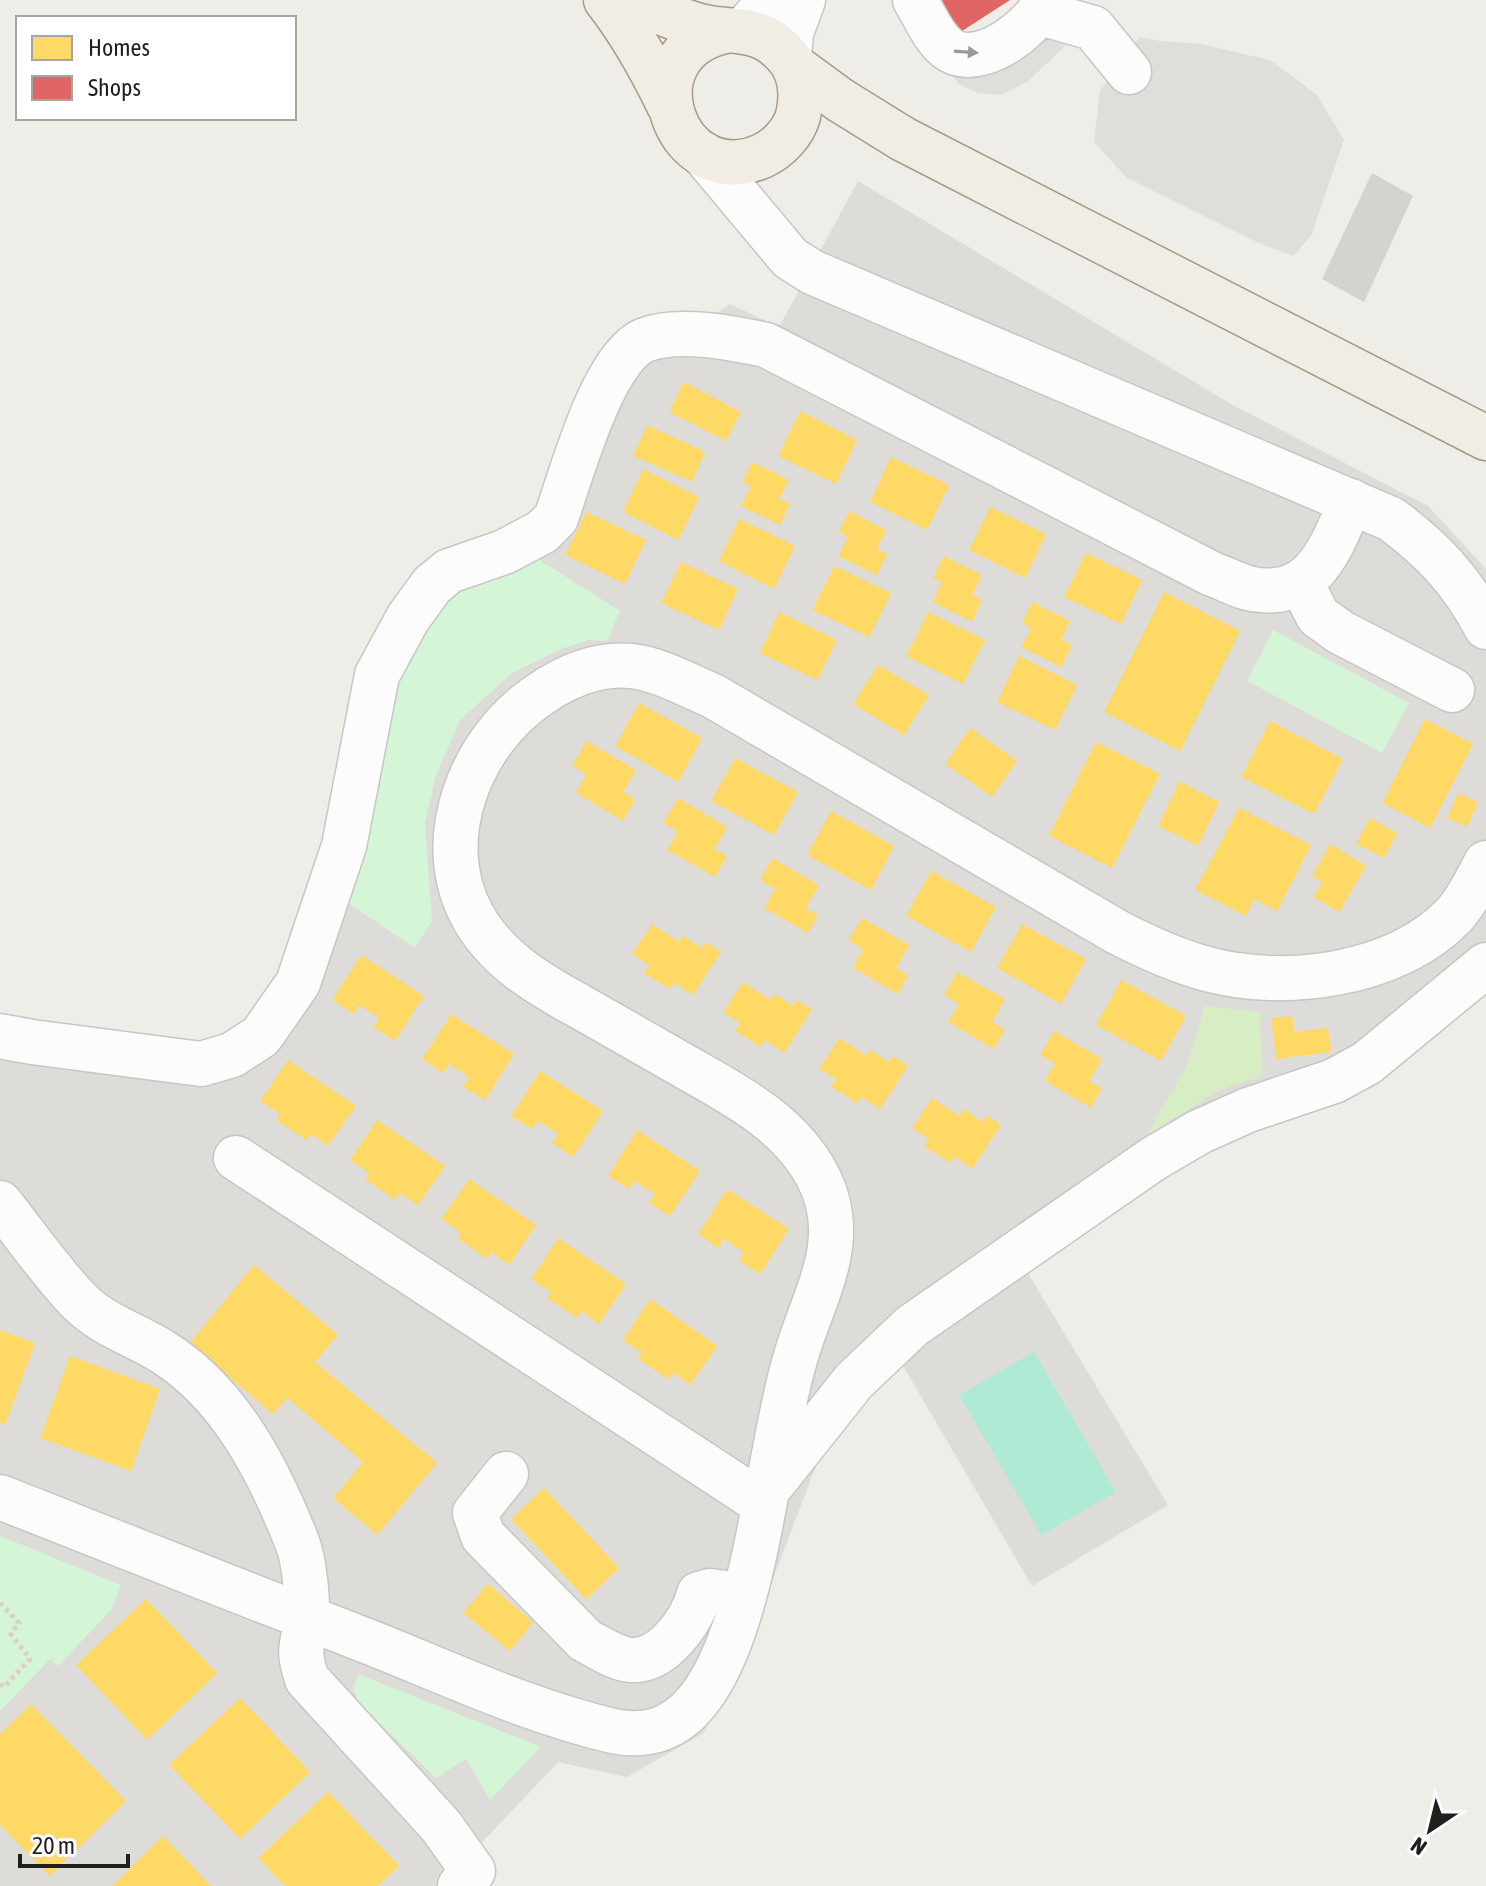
<svg xmlns="http://www.w3.org/2000/svg" width="1486" height="1886" viewBox="0 0 1486 1886" font-family="'Asap Condensed',sans-serif">
  <style>
    .residential { fill: #dddcd9 }
    .grass { fill: #d7eec4 }
    .park { fill: #d4f6d6 }
    .pitch { fill: #afead5 }
    .parking { fill: #dededb }
    .homes { fill: #ffd966 }
    .shops { fill: #e06666 }
    .building { fill: #d5d3cf }
    .lines { fill: none; stroke-linecap: round; stroke-linejoin: round }
    .minor-casing { stroke: #c6c6c4; stroke-width: 47 }
    .major-casing { stroke: #a59c84; stroke-width: 47 }
    .path { stroke: #dcceca; stroke-width: 5; stroke-dasharray: 4 4; stroke-linecap: butt }
    .minor { stroke: #fcfcfc; stroke-width: 44 }
    .major { stroke: #f1ede5; stroke-width: 44 }
    .oneway { fill: #999 }
  </style>
  <rect width="100%" height="100%" fill="#eeede8"/>
  <path class="residential" d="M858,181L1231,404L1428,506L1486,569V991L1192,1156L1026,1270L1168,1505L1032,1586L899,1359L818,1461L742,1660L704,1733L627,1777L558,1762L441,1886H0V1036L232,1055L542,532L606,381L686,334L730,304L779,327Z"/>
  <path class="grass" d="M1205,1006L1260,1012L1262,1076L1219,1090L1147,1135L1188,1063Z"/>
  <path class="park" d="M533,556L620,611L607,641L589,640L561,649L512,673L460,720L435,778L425,823L432,921L415,948L339,897L397,668L441,592Z
    M1273,630L1409,703L1382,753L1247,681Z
    M0,1536L121,1585L111,1610L58,1666L50,1659L0,1711Z
    M358,1674L541,1747L490,1800L466,1759L436,1778L361,1705L353,1690Z"/>
  <path class="pitch" d="M1034,1352L1116,1492L1041,1535L959,1395Z"/>
  <path class="parking" d="M1028,26L1070,36L1064,47L1027,82L1001,95L978,93L959,84L942,61Z
    M1140,37L1160,41L1201,44L1270,60L1317,95L1344,140L1311,236L1293,256L1259,243L1127,178L1094,142L1100,91Z"/>
  <path class="homes" d="M684,382L741,412L726,441L669,412Z
    M800,411L857,440L836,484L778,456Z
    M647,425L705,452L692,482L633,456Z
    M891,457L949,485L927,530L870,502Z
    M752,462L789,480L779,499L790,504L780,525L741,506L751,486L742,482Z
    M643,469L699,497L678,540L623,512Z
    M990,507L1046,534L1025,578L969,550Z
    M849,511L886,530L877,549L887,554L877,575L838,556L848,537L839,532Z
    M586,512L646,540L625,584L565,555Z
    M739,519L795,546L774,589L719,561Z
    M1086,553L1142,580L1121,624L1064,597Z
    M943,556L982,575L972,595L982,600L972,622L933,602L942,582L933,578Z
    M681,562L738,589L719,630L661,603Z
    M834,566L891,593L869,637L812,610Z
    M1164,592L1240,631L1180,751L1104,712Z
    M1032,602L1070,621L1061,640L1072,645L1061,667L1021,647L1031,628L1022,623Z
    M779,612L837,640L817,680L760,653Z
    M928,612L985,640L963,684L906,656Z
    M1019,656L1077,685L1055,730L997,702Z
    M878,665L929,695L904,735L853,704Z
    M639,703L702,738L678,782L615,746Z
    M1425,719L1473,744L1430,828L1382,803Z
    M1270,721L1343,759L1314,814L1241,777Z
    M970,728L1017,761L992,797L945,764Z
    M586,741L636,770L623,792L635,799L623,821L576,793L586,774L572,766Z
    M1096,742L1160,774L1112,868L1049,836Z
    M735,758L798,792L774,835L711,801Z
    M1179,781L1219,802L1198,846L1158,826Z
    M1458,793L1478,802L1467,827L1447,818Z
    M678,798L727,827L714,849L727,856L715,877L667,850L678,831L663,823Z
    M1239,808L1311,845L1277,911L1254,899L1246,916L1195,890Z
    M831,811L894,846L871,890L807,855Z
    M1370,818L1397,833L1384,858L1356,844Z
    M1330,844L1366,866L1339,912L1313,897L1322,882L1312,876Z
    M772,858L819,885L806,908L818,915L808,933L764,908L775,889L760,880Z
    M931,871L996,907L971,952L906,916Z
    M862,918L909,945L896,968L908,975L898,994L853,968L863,949L848,940Z
    M652,924L679,942L683,936L702,948L706,942L721,952L693,995L674,983L670,989L644,973L649,965L632,954Z
    M1022,924L1086,959L1061,1004L997,968Z
    M361,955L424,996L395,1041L373,1027L379,1018L359,1005L354,1014L332,1000Z
    M957,972L1005,999L992,1022L1005,1029L994,1049L948,1022L959,1004L944,995Z
    M1121,980L1186,1016L1161,1061L1096,1025Z
    M743,982L770,1000L775,994L793,1006L797,1000L812,1009L784,1053L765,1040L761,1047L735,1031L740,1023L723,1012Z
    M451,1014L514,1054L485,1100L463,1087L469,1077L449,1064L443,1073L422,1059Z
    M1292,1016L1294,1032L1328,1028L1331,1052L1276,1059L1271,1018Z
    M1054,1031L1102,1059L1089,1081L1102,1088L1091,1108L1045,1081L1055,1063L1040,1055Z
    M839,1038L866,1056L870,1050L889,1062L893,1056L908,1066L880,1109L861,1097L857,1103L831,1087L836,1079L819,1069Z
    M288,1060L356,1106L328,1146L311,1134L306,1140L276,1120L280,1114L260,1101Z
    M540,1071L603,1111L573,1157L552,1143L558,1134L538,1121L532,1129L511,1116Z
    M932,1098L959,1116L964,1109L982,1122L986,1115L1001,1125L972,1169L954,1156L950,1163L924,1146L929,1139L912,1128Z
    M377,1120L445,1166L418,1205L399,1193L395,1200L365,1179L369,1173L350,1160Z
    M637,1130L700,1171L670,1216L649,1203L655,1194L634,1181L629,1189L608,1176Z
    M469,1179L536,1225L509,1265L491,1252L487,1259L457,1238L461,1233L441,1219Z
    M727,1189L789,1229L760,1274L739,1261L744,1252L724,1239L718,1248L698,1234Z
    M558,1238L626,1284L599,1324L581,1311L577,1318L547,1298L551,1292L531,1279Z
    M254,1265L338,1335L315,1362L437,1463L377,1535L333,1498L363,1462L287,1398L273,1414L189,1344Z
    M650,1299L717,1346L690,1385L673,1373L668,1379L638,1359L642,1353L623,1340Z
    M0,1330L35,1343L5,1425L0,1423Z
    M70,1356L160,1389L131,1471L40,1438Z
    M544,1488L619,1568L586,1599L511,1519Z
    M488,1584L533,1622L510,1651L463,1613Z
    M146,1599L217,1673L147,1740L76,1665Z
    M240,1698L310,1772L240,1839L169,1765Z
    M31,1704L126,1801L50,1876L0,1825V1734Z
    M328,1792L399,1866L378,1886H285L258,1858Z
    M163,1836L211,1886H112Z"/>
  <path class="shops" d="M908,0H1010L939,46Z"/>
  <path class="building" d="M1372,173L1413,196L1364,302L1322,279Z"/>
  <g class="lines">
    <g class="minor-casing">
      <path id="minor" d="M915,0C926,17 936,46 956,53C987,64 1035,26 1046,0
        M1041,13L1093,28L1129,72
        M744,30L770,0
        M789,57L791,33L803,0
        M703,154L790,258L812,272L1391,519C1433,550 1462,581 1486,627
        M1301,583L1318,616L1340,632L1452,690
        M0,1036L32,1042L201,1064L232,1055L261,1036L298,983L344,846L377,675L408,618L432,585L449,571L504,552L542,532L556,518C571,476 603,356 645,340C678,327 733,338 766,345L1212,574C1224,578 1236,585 1248,588C1313,603 1331,548 1351,501
        M236,1158L764,1504
        M0,1203C25,1234 53,1275 80,1302C103,1325 136,1335 163,1352C230,1394 269,1471 297,1542C304,1559 309,1603 306,1621C302,1650 297,1648 307,1679L441,1826L473,1871L460,1886
        M506,1474L475,1513L483,1536L585,1640C598,1647 616,1659 631,1660C663,1662 692,1621 699,1594L710,1591L743,1595
        M773,1483L854,1381L912,1326L1153,1159L1199,1132L1248,1110L1334,1081L1367,1063L1486,965
        M0,1497C126,1547 251,1596 377,1645C454,1676 532,1712 613,1731C630,1735 651,1734 667,1726C736,1694 757,1539 771,1470C778,1434 784,1398 794,1363C811,1298 853,1242 817,1175C789,1122 733,1094 684,1066C649,1046 614,1026 579,1006C538,984 495,958 472,915C431,839 471,741 539,695C565,677 597,663 631,666C659,669 687,685 713,696L1117,932C1146,947 1174,960 1207,969C1284,990 1396,976 1454,915C1467,901 1477,880 1486,863"/>
    </g>
    <g class="major-casing">
      <path id="major" d="M606,0C632,33 651,68 669,105
        M631,0C654,9 676,20 700,26C733,34 758,25 784,53C801,70 803,94 798,116C793,133 778,149 762,156C675,194 625,53 725,31
        M795,67L840,100L903,139L1486,438"/>
    </g>
    <path class="path" d="M0,1603L19,1623L11,1634L30,1659L4,1687L0,1684"/>
    <use href="#minor" class="minor"/>
    <use href="#major" class="major"/>
  </g>
  <defs><path id="oneway-solid" d="M-6-.8H1V-3.2L6.5 0L1 3.2V.8H-6Z" transform="scale(2)"/></defs>
  <use class="oneway" href="#oneway-solid" transform="translate(966 52) rotate(4)"/>
  <rect x="16" y="16" width="280" height="104" fill="#ffffff" stroke="#a5a5a5" stroke-width="2"/>
  <rect x="32" y="36" width="40" height="24" fill="#ffd966" stroke="#a5a5a5" stroke-width="2"/>
  <text x="88" y="56" font-size="24" fill="#1f1f1f">Homes</text>
  <rect x="32" y="76" width="40" height="24" fill="#e06666" stroke="#a5a5a5" stroke-width="2"/>
  <text x="88" y="96" font-size="24" fill="#1f1f1f">Shops</text>
  <g transform="translate(1430 1830) rotate(215)" stroke="#ffffff" stroke-width="6" paint-order="stroke">
  <path d="M0-6L14 30L0 20L-14 30Z" fill="#1f1f1f"/>
  <text y="-12" font-size="22" font-weight="bold" text-anchor="middle" fill="#1f1f1f">N</text>
  </g>
  <path d="M20 1854v12h108v-12" fill="none" stroke="#1f1f1f" stroke-width="4"/>
  <text x="32" y="1854" font-size="24" fill="#1f1f1f" stroke="#ffffff" stroke-width="6" paint-order="stroke">20 m</text>
</svg>
